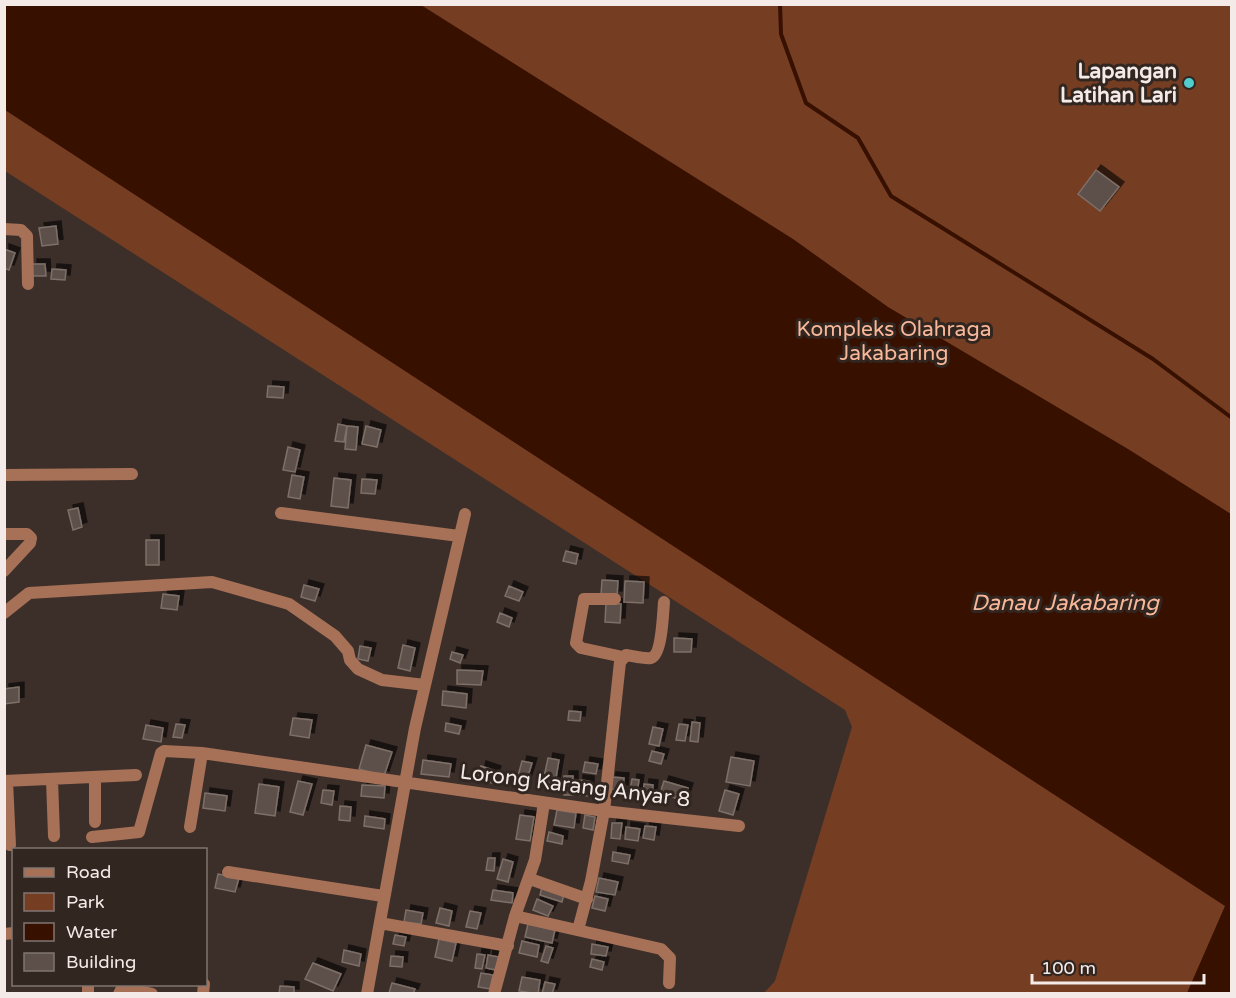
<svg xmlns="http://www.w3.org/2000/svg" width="1236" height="998" viewBox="0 0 1236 998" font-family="'Varela Round',sans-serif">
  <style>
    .green { fill: #753d22 }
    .water { fill: #371000 }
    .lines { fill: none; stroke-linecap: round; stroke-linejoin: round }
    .stream { stroke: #371000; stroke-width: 4 }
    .building { fill: #5d504a; stroke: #7d6f68; stroke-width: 1.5; filter: url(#shadow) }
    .minor { stroke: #a77157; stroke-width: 12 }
    .poi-dot { fill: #52cdcd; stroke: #322620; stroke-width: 2 }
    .labels { text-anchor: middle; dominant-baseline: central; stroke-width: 6; stroke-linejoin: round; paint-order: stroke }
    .poi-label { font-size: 21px; font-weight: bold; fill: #f4ebe8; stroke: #322620; text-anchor: end }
    .park-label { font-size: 21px; fill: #f9b799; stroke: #322620 }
    .street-label { font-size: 21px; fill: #f4ebe8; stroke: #322620 }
    .water-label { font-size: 22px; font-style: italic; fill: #f9b799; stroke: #322620 }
  </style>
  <defs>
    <filter id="shadow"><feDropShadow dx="5" dy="-5" stdDeviation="0" flood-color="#0009"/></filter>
  </defs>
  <rect width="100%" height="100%" fill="#3c2f2a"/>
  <path class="green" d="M4,5H1231V993H764L775,981L852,727L845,710L5,171Z"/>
  <path class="water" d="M5,4L421,5L793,239L888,307L1128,449L1231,514V993H1187L1225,906L5,110Z"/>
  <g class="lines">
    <path class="stream" d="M780,4L781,34L806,103L858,138L891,196L1153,359L1232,418"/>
  </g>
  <path class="building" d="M1096,170L1119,187L1100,211L1078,194Z
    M56,226L58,244L42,246L39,228Z
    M4,249L15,253L9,270L4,268Z
    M32,264H45L46,276H32Z
    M52,269L66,270L65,280L51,279Z
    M268,386L284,387L283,398L267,397Z
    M338,424L347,426L344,442L335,441Z
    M347,426L358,427L356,450L345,449Z
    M366,426L381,430L377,447L362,444Z
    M288,447L300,450L295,472L283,470Z
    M292,475L304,477L300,499L288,497Z
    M334,478L351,480L348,508L331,506Z
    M362,479L377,480L375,494L361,493Z
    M78,508L82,527L73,530L68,510Z
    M146,540H159V565H146Z
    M566,551L578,554L576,564L563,561Z
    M602,580L618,581L617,596L601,595Z
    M625,581L644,582L643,603L624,602Z
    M304,585L319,589L315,601L301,597Z
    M509,586L523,592L519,601L505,596Z
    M163,594L179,596L177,610L161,608Z
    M606,603L621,604L620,623L605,622Z
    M500,613L512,618L509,627L497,622Z
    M674,638L692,639L691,652H674Z
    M403,645L415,648L410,671L398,668Z
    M360,646L371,648L368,661L358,659Z
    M452,652L463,655L460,663L450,659Z
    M457,670L483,671L481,685L457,684Z
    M19,687V702L4,704V689Z
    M443,691L467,694L466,708L442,705Z
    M569,711L581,712L580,721L568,720Z
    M293,718L312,720L309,738L290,735Z
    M692,722L700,723L698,742L690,741Z
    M446,723L461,726L459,734L445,731Z
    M176,724L185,725L182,738L173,737Z
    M679,724L688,725L685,741L676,740Z
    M146,725L163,728L161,742L143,739Z
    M653,727L663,729L659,746L649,744Z
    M366,745L392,752L384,776L359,769Z
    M652,751L664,754L661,764L649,761Z
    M731,757L754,761L750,786L726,782Z
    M548,758L559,760L555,784L543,782Z
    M423,760L451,764L449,777L421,774Z
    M522,761L532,763L525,786L516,783Z
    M585,762L598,764L596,774L583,772Z
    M481,766L496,771L492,783L478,779Z
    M564,776H573V795H564Z
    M611,777L624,778L623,790L610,789Z
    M632,779L639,780L637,793L630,791Z
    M578,780L589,781V796L578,795Z
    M298,781L312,784L303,815L290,812Z
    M664,781L688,788L684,801L660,793Z
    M259,784L279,787L275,816L255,813Z
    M644,784L653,785L652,798H643Z
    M362,785L385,786L384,798L361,796Z
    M323,790L334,791L332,805L321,803Z
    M725,790L739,794L733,815L719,811Z
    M205,793L227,796L225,811L203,808Z
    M340,806L351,807L350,821L339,820Z
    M557,810L576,813L574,828L554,825Z
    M520,815L534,817L530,841L516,839Z
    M585,815L595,817L593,830L583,828Z
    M365,816L385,819L384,829L364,826Z
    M612,823H622L620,839L611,838Z
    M645,826L656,827L654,840L643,838Z
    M626,827L640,829L638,841L625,839Z
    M549,832L563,836L562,844L547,841Z
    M613,852L630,855L628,864L612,861Z
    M488,858H495L494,871L486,870Z
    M503,859L513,862L508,882L497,879Z
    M218,874L239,878L235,892L215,888Z
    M599,878L618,882L615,895L596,892Z
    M542,887L564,894L562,902L540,895Z
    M493,890L513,893L512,903L491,900Z
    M595,896L608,899L605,911L592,908Z
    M537,899L553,906L548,916L533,910Z
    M440,908L452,911L449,926L436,923Z
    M406,910L423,913L421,924L404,922Z
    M470,911L481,913L477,929L466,927Z
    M528,924L555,930L552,943L525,937Z
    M395,935L406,937L404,946L393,944Z
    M439,939L456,943L452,961L435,957Z
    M522,941L539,945L537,957L519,953Z
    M592,944L608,947L606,956L591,954Z
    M546,946L553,948L548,963L541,961Z
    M344,950L361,954L359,966L342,962Z
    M477,954L485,955L482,969L475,968Z
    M488,955L499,957L496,970L486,968Z
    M391,956L403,957L402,967L390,966Z
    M592,959L604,962L602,970L590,967Z
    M313,963L341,974L333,991L305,979Z
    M481,973L493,975L490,989L478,987Z
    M522,977L540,980L538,994L519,991Z
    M545,982L555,984L552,994H542Z
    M392,983L415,989L413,994L389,993Z
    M280,986L294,987V994H279Z"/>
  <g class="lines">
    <path class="minor" d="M4,229L21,230L27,236L28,284
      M4,475L132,474
      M281,513L459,536
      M4,534H27L31,538L30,543L4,571
      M615,599H584L576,643L581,648L623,657
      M4,613L29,593L212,582L289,604L335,636L348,651L350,660L358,669L382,680L425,685
      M52,779L54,836
      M4,781L136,775
      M7,781L10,845
      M95,822V777
      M190,827L202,753
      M92,837L139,832L161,753L164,751L202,753L604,811L739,826
      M228,872L383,896
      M530,879L587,899
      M515,916L661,949L670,958L669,983
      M380,923L508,946
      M578,930L591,881L604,811L620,662L626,655C633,656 644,659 651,658C662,655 663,613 664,602
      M4,934L14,933
      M88,994V984
      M119,994L122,988L152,994
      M203,994L204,984
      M367,994L415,728L465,514
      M494,994L515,916L535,860L544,803"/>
  </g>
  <circle class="poi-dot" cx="1189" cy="83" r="6"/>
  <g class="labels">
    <g class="poi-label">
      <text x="1177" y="71">Lapangan<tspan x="1177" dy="24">Latihan Lari</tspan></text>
    </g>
    <g class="park-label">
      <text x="894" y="329">Kompleks Olahraga<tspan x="894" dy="24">Jakabaring</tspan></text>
    </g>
    <g class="street-label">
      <text transform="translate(575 786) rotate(7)">Lorong Karang Anyar 8</text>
    </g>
    <g class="water-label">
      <text x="1065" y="603">Danau Jakabaring</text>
    </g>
  </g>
  <rect width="1236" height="998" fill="none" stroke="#f4ebe8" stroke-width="12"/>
  <rect x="12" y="848" width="195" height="138" fill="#322620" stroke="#807570" stroke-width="1.5"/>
  <rect x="24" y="868" width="30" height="9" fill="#a77157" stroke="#807570" stroke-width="1.5"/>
  <text x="66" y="878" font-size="18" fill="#f4ebe8">Road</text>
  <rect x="24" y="893" width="30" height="18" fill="#753d22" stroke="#807570" stroke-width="1.5"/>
  <text x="66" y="908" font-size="18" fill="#f4ebe8">Park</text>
  <rect x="24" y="923" width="30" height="18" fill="#371000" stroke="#807570" stroke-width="1.5"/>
  <text x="66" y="938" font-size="18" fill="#f4ebe8">Water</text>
  <rect x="24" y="953" width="30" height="18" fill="#5d504a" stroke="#807570" stroke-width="1.5"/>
  <text x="66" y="968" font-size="18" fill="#f4ebe8">Building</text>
  <path d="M1032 974v9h172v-9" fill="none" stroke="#f4ebe8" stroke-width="3"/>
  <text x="1041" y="974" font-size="18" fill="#f4ebe8" stroke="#322620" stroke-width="4.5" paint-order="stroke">100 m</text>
</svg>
